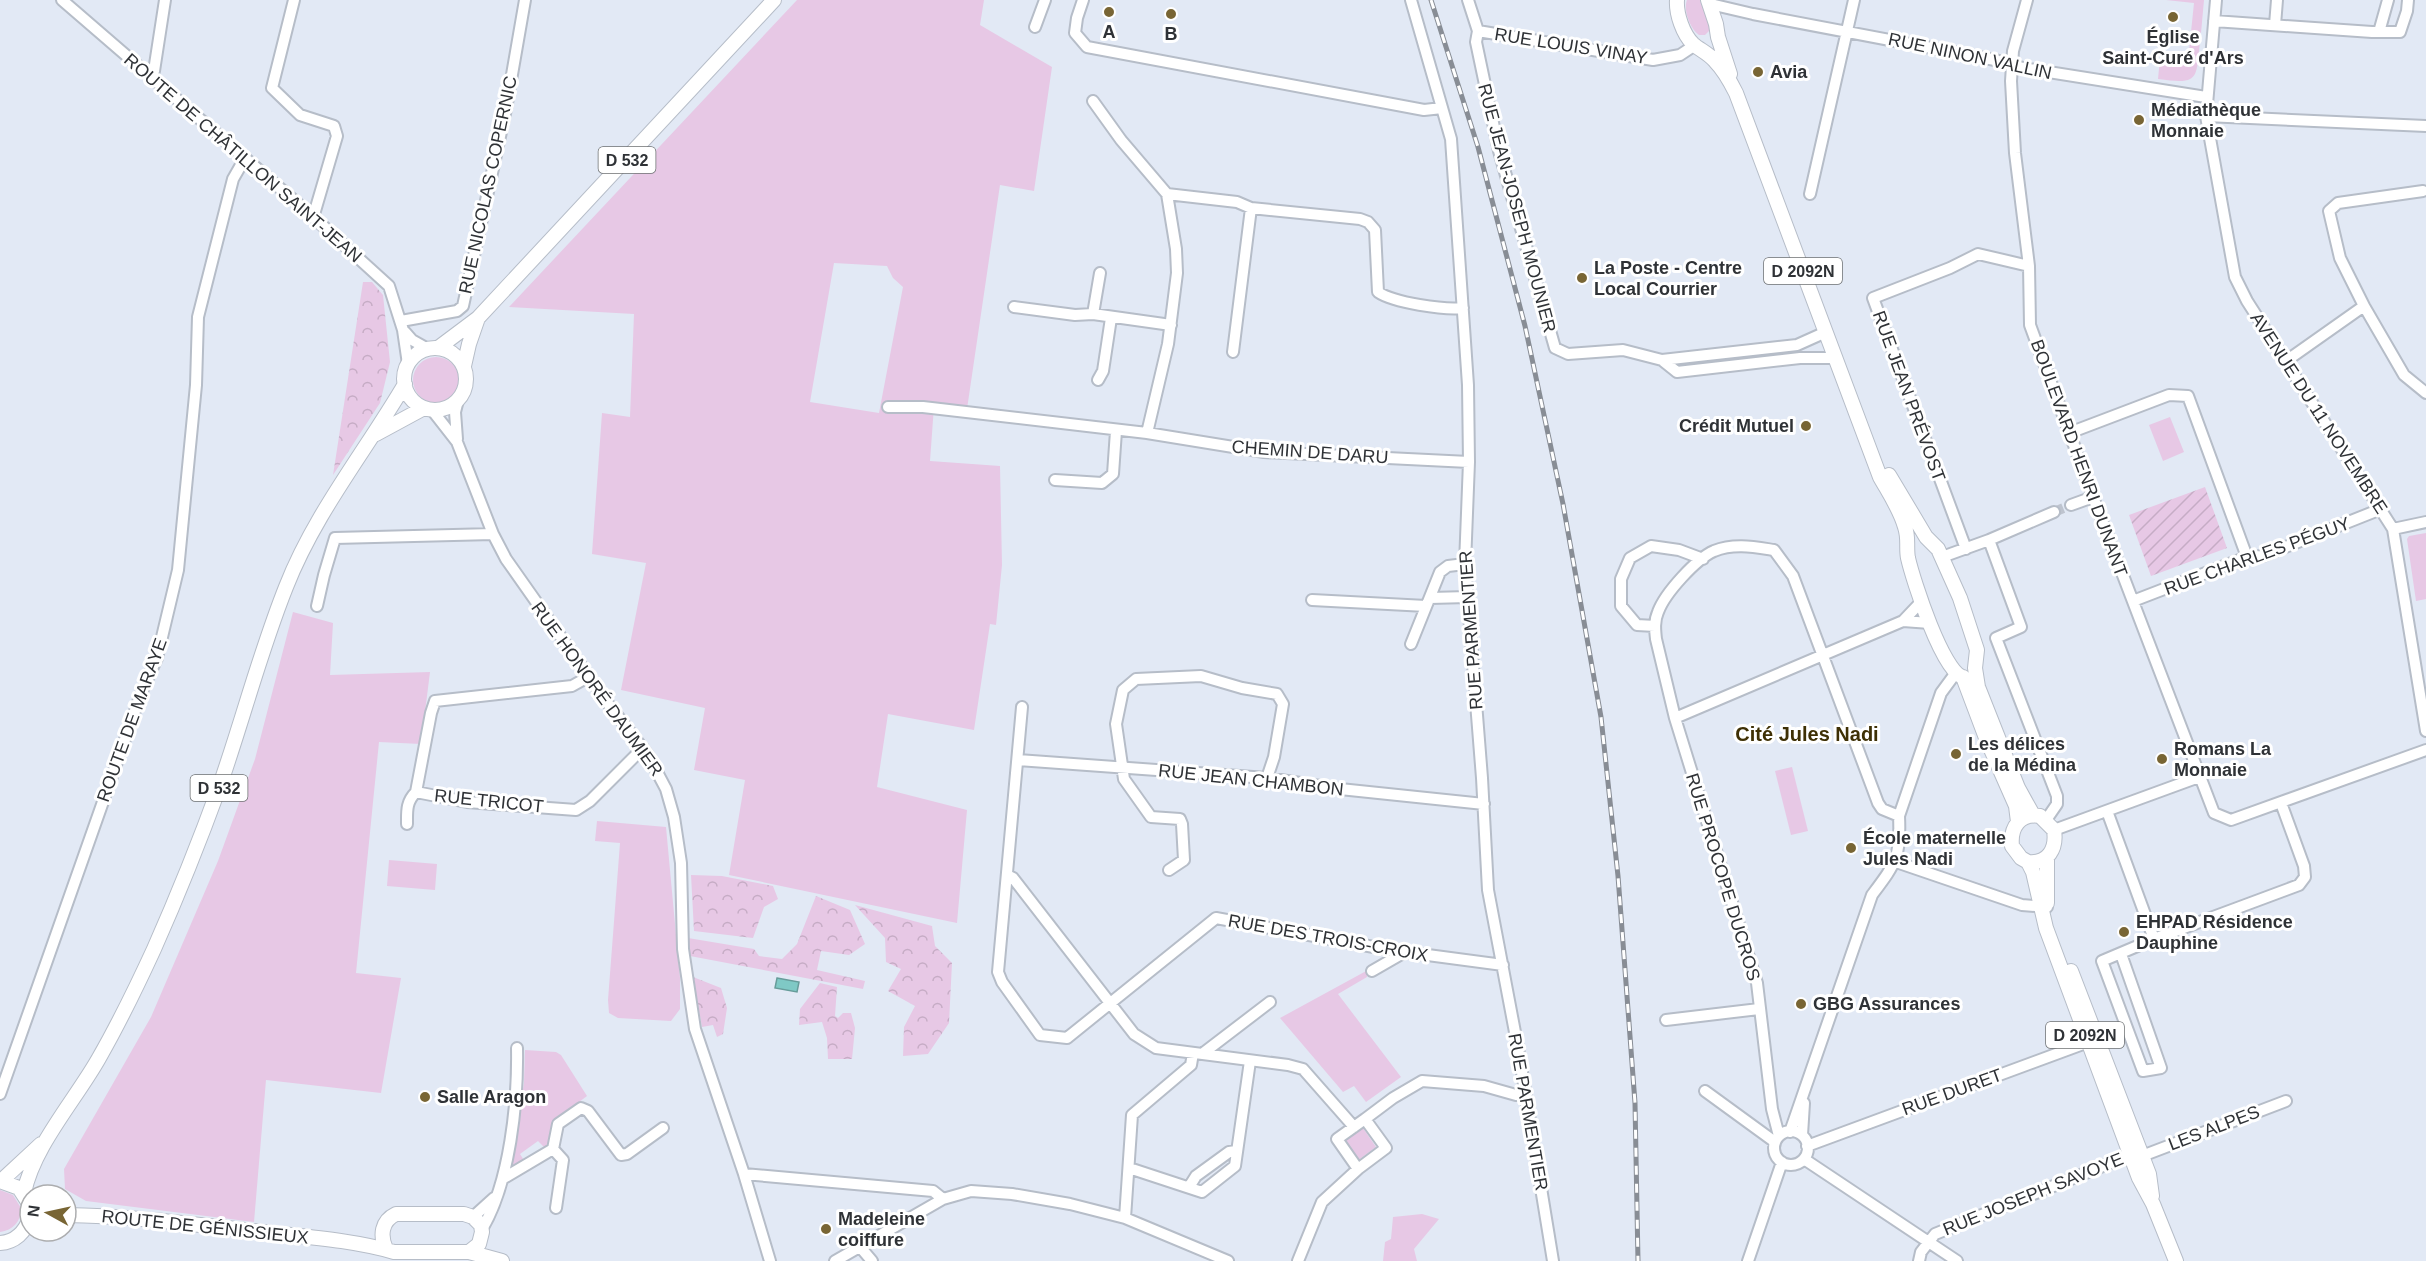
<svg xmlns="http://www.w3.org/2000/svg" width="2426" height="1261" viewBox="0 0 2426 1261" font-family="Arial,sans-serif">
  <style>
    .green { fill: #e7c8e5; fill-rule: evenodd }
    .forest { fill: url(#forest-crowns) }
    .garden { fill: url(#garden-furrows) }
    .water { fill: url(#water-ripples); stroke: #679c9a; stroke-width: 1.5 }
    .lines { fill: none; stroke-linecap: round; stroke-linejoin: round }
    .minor-tunnel { stroke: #bec4cf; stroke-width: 10; stroke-dasharray: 10 5; stroke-linecap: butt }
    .minor-casing { stroke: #b6bdc8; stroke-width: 14 }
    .major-casing { stroke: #b6bdc8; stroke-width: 16 }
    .minor { stroke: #fff; stroke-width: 10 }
    .major { stroke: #fff; stroke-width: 14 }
    .rail-casing { stroke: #888d95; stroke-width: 5 }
    .rail { stroke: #fff; stroke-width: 3; stroke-dasharray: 9; stroke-linecap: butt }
    .poi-dot { fill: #786534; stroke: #fff; stroke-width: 2 }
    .labels { text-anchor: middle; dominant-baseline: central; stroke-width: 6; stroke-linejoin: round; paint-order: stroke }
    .shield { fill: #fff; stroke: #6d7072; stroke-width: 1.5 }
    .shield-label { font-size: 16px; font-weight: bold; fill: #2f3236 }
    .poi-label { font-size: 18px; font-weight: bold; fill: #2f3236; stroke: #fff; text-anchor: start }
    .street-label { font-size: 18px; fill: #2f3236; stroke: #fff }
    .neighbourhood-label { font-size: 20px; font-weight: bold; fill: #3e3005; stroke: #fff }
  </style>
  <defs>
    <pattern id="forest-crowns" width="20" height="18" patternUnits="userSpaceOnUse" patternTransform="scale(1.5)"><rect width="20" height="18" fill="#e7c8e5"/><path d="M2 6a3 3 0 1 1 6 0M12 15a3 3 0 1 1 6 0" fill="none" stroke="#c6acc5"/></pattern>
    <pattern id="garden-furrows" width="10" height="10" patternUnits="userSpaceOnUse" patternTransform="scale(1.5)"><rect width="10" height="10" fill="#e7c8e5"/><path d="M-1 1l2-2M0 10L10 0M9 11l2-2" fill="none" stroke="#c6acc5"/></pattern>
    <pattern id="water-ripples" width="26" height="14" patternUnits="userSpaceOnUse" patternTransform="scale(1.5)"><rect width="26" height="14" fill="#7fc9c5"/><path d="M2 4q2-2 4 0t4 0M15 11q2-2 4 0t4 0" fill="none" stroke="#68a4a1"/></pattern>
  </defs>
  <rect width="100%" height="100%" fill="#e2e9f5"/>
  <path class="green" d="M797,0H984L980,25L1052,67L1034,191L1000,185L967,409L934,406L930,461L1000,466L1002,565L996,625L990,624L974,730L888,714L877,787L967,810L957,923L729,875L745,780L694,770L705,708L621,690L646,563L592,554L602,413L630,417L634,314L509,307ZM834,263L887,266L893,278L903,287L879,413L810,402Z
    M1687,0H1700L1710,26L1709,31L1705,35H1699C1690,29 1683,10 1687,0Z
    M2166,0H2204L2201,33L2191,32L2194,3Z
    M2200,41C2196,79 2200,85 2158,79L2160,58L2188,60L2190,42Z
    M413 380a23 23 0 1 1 46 0a23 23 0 1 1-46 0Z
    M2170,417L2184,452L2163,461L2149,425Z
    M2426,533V599L2416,601L2407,539L2409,536Z
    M293,612L333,623L330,675L430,672L421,744L379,742L356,973L401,978L381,1093L266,1080L254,1222L86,1201L65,1189L64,1169L151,1017L218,861L255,759Z
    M1792,767L1808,831L1791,835L1775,771Z
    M597,821L666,827L680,978V1009L671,1021L618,1018L609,1013L608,1000L620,843L595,841Z
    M389,860L437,864L435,890L387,886Z
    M1368,970L1367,977L1338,994L1401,1077L1366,1102L1354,1086L1343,1092L1280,1018Z
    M525,1050L556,1052L561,1055L587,1096L555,1120L549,1142L545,1148L538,1141L520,1154L525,1162L515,1168L511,1166L524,1083Z
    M1363,1128L1376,1147L1357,1161L1344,1142Z
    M0,1190L13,1195L21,1208C21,1222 13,1230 0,1232Z
    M1422,1214L1439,1219L1414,1249L1417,1261H1383L1385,1242L1391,1239L1393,1217Z"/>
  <path class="forest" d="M363,282H372L383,295L390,362L380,403L333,475Z
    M691,875L722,876L773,886L778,899L764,907L753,938L694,931Z
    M816,896L850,910L865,944L849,955L821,951L817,970L865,981L863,989L690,956L688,938L754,949L759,956L782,959L797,944Z
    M855,905L932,926L935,946L952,963L949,1023L928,1054L903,1056L904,1027L915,1006L888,991L901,969L886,962L885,938Z
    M693,977L721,988L727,1008L723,1034L717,1037L713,1025L702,1027Z
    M820,983L837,987L835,1016L838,1018L843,1013H851L855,1028L852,1059H828L827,1038L822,1022L799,1025L800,1009Z"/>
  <path class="garden" d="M2205,487L2227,548L2151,576L2129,515Z"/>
  <path class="water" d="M777,978L799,982L797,992L775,988Z"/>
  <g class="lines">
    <path class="minor-tunnel" d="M2054,512L2071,505"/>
    <g class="minor-casing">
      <path id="minor" d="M62,0L311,215L389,286L403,330L408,364
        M294,0L272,88L300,115L334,126L337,136L315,211L311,215
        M1083,0L1077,18L1075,33L1087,47L1424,110L1442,108
        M1411,0L1451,139L1468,385L1469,462L1465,564L1482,778L1488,890L1518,1048L1553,1261
        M1468,0L1478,31L1653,60L1680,55L1695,45
        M2027,0L2013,51L2011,81L2015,153L2029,266L2030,325L2093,497L2214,813L2231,820L2426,750
        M2216,0L2206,116L2235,277L2247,301L2393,529L2426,731
        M1710,4L1753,14L1995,60L2023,68L2206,97
        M2214,21L2372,32H2400L2407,11L2408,0
        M2275,25L2277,0
        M1035,27L1045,0
        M1478,31L1476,42L1499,151L1555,348L1568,354L1623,350L1662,360L1797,345L1826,332
        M2379,32L2388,0
        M150,76L154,71L165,0
        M1093,101L1121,140L1167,194L1176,249L1177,273L1168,344L1147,433
        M2206,116L2426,126
        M1167,194L1237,202L1251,208L1360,219L1368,222L1375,230L1378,292C1394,303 1444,310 1463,308
        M1810,194L1854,0
        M2364,306L2404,375L2426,393
        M1014,307L1075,315L1093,314L1171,325
        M1093,314L1100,273
        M401,321L457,311L463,306L506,109L525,0
        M405,332L412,340L428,349
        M1233,352L1251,208
        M1662,360L1677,372L1800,358H1836
        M2286,361L2364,306L2340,258L2329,211L2338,203L2423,191
        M1098,380L1103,371L1111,318
        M888,407H923L1147,433L1264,452L1469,462
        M432,410L457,442L493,534L506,559L606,701L648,755L666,789L674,817L681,863L683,949L695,1029L744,1174L770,1261
        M2069,433L2169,395L2188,396L2247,557
        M457,439L455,412L458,400
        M1055,480L1102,483L1113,474L1116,431
        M2071,505L2093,497
        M2393,529L2426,522
        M1989,540L2021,627L1996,638L2057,796V804L2046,820
        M1966,549L1873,298L1950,268L1978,254L2029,266
        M1942,557L1989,540L2054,512
        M1430,598L1468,597
        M1312,600L1426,606
        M2133,601L2247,557L2263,556L2381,509
        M317,606L324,575L335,538L493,534
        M1903,621L1930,623
        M1655,626L1637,625L1621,606V579L1630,558L1651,546L1679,550L1703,559
        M1411,644L1440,572L1448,566L1465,564
        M588,677L572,686L435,701L431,713L416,792L467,802L576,810L590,801L643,748
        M1022,707L998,972L1002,982L1040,1035L1067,1038L1216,918L1390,950L1503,965
        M1675,718L1903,621L1922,601
        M1018,760L1267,778L1340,789L1484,804
        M2107,811L2154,939
        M407,824C407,811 406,802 416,792
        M2054,830L2199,777
        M1896,862L2022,905L2047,907
        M1169,870L1184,860L1182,824L1180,819L1151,817L1124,779L1116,724L1123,690L1136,679L1201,676L1242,688L1277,694L1283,704L1274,757L1267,778
        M1007,875L1013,878L1134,1034L1156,1048L1288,1065L1303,1069L1354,1127
        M2121,954L2161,1068L2143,1071L2102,961L2154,939L2299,885L2305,877L2304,866L2281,803
        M1372,971L1405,952
        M1666,1020L1759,1009
        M1202,1054L1270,1002
        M1705,1091L1775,1142
        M0,1094L142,691L157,658L178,570L196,385L198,317L233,179L245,158
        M1365,1119L1393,1098L1422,1081L1484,1086L1516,1095L1526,1094
        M1365,1119L1386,1148L1358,1169L1337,1139Z
        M1774 1148a17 17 0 1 1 34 0a17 17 0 1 1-34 0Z
        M1790,1132L1872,895C1896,863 1901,857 1899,816L1941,693L1955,674
        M1802,1135L1804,1103
        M1779,1136L1772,1109L1757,983L1675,718L1656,639C1655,630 1654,621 1658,612C1665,593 1696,559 1714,551C1734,543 1754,547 1774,550L1793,576L1878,803L1882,809L1899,816
        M1807,1146L2094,1040
        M553,1149L563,1160L556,1208
        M1804,1159L1957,1261
        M1129,1168L1202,1192L1235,1166L1250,1061
        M744,1174L933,1191L943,1199
        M504,1178L553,1149L558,1124L581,1108L588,1111L621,1155L627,1154L663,1128
        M1189,1187L1196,1176L1229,1152L1236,1151
        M473,1217L494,1198
        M1125,1218L1132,1115L1191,1065L1193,1053
        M482,1229C510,1183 518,1101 517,1048
        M861,1248L872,1261
        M835,1261L943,1199L971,1191L1012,1194L1070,1204L1125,1218L1228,1261
        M1298,1261L1322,1202L1358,1169
        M1748,1261L1782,1162
        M1919,1261L1921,1252L1935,1234L2125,1157L2142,1156L2286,1101"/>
    </g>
    <g class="major-casing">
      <path id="major" d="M1677,0C1676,14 1683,34 1693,44C1700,50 1708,53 1715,61C1724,70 1730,81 1736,93L1880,477C1889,493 1900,509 1905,527C1909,538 1906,548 1908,558C1913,580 1943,673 1963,677
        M1708,0L1716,24L1718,37L1730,74
        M438,348L478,318L774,0
        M404 379a31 31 0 1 1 62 0a31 31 0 1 1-62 0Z
        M464,366L469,344L478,318
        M376,434L424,408
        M1889,475L1926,537L1938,549L1960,598L1977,650L1975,668L1978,687L2018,788L2033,815
        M1963,677L1986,738L2016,806L2018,822
        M2047,858V903
        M2028,862C2048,864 2057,849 2054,830L2040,816C2020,813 2010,827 2012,846L2021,858L2028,862L2033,872L2046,928L2139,1178L2153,1204L2176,1261
        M2071,971L2149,1174L2152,1196
        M0,1181L19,1188L30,1205
        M1,1181L41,1144
        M24,1193C33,1147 76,1099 99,1058C119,1023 137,986 154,949C178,895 200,840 220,785C243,719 260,652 286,587C315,513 365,452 405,384
        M66,1215C132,1216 197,1225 263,1232C306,1237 352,1240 394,1252H469L502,1261
        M0,1243C15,1242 25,1232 30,1218
        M386,1249C380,1236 381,1221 396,1214H464L473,1217L481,1225L482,1232L479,1244L469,1252"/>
    </g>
    <use href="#minor" class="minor"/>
    <use href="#major" class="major"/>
    <g class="rail-casing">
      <path id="rail" d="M1431,0L1478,147L1525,326L1563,504L1601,717L1618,876L1635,1103L1638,1261"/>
    </g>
    <use href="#rail" class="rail"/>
  </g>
  <g class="poi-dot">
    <circle cx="1109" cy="12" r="6"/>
    <circle cx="1171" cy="14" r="6"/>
    <circle cx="2173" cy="17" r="6"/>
    <circle cx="1758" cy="72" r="6"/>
    <circle cx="2139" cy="120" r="6"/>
    <circle cx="1582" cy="278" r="6"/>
    <circle cx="1806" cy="426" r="6"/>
    <circle cx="1956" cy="754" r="6"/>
    <circle cx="2162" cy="759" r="6"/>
    <circle cx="1851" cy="848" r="6"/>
    <circle cx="2124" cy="932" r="6"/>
    <circle cx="1801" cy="1004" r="6"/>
    <circle cx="425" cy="1097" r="6"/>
    <circle cx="826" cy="1229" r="6"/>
  </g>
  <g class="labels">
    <g class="shield">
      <rect x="598.5" y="147" width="57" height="26" rx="4.5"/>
      <rect x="1764" y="258" width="78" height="26" rx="4.5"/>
      <rect x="190.5" y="775" width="57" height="26" rx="4.5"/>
      <rect x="2046" y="1022" width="78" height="26" rx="4.5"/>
    </g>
    <g class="shield-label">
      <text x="627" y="160">D 532</text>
      <text x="1803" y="271">D 2092N</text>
      <text x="219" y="788">D 532</text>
      <text x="2085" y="1035">D 2092N</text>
    </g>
    <g class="poi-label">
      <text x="1109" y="32" text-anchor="middle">A</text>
      <text x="1171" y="34" text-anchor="middle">B</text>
      <text x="2173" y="37" text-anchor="middle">Église<tspan x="2173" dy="21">Saint-Curé d'Ars</tspan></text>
      <text x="1770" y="72">Avia</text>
      <text x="2151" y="110">Médiathèque<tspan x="2151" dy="21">Monnaie</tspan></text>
      <text x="1594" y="268">La Poste - Centre<tspan x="1594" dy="21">Local Courrier</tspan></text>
      <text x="1794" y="426" text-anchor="end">Crédit Mutuel</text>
      <text x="1968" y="744">Les délices<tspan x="1968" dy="21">de la Médina</tspan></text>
      <text x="2174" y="749">Romans La<tspan x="2174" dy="21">Monnaie</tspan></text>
      <text x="1863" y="838">École maternelle<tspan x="1863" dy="21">Jules Nadi</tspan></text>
      <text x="2136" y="922">EHPAD Résidence<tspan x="2136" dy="21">Dauphine</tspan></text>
      <text x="1813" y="1004">GBG Assurances</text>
      <text x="437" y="1097">Salle Aragon</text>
      <text x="838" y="1219">Madeleine<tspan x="838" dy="21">coiffure</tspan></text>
    </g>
    <g class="street-label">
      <text transform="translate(1571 46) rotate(9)">RUE LOUIS VINAY</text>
      <text transform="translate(1970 56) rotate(12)">RUE NINON VALLIN</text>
      <text transform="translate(243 158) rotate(41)">ROUTE DE CHÂTILLON SAINT-JEAN</text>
      <text transform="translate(488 185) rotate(-78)">RUE NICOLAS COPERNIC</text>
      <text transform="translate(1517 208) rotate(75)">RUE JEAN-JOSEPH MOUNIER</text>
      <text transform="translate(1909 396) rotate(70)">RUE JEAN PRÉVOST</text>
      <text transform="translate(2319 413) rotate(57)">AVENUE DU 11 NOVEMBRE</text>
      <text transform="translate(1310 452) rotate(4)">CHEMIN DE DARU</text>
      <text transform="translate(2079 458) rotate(70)">BOULEVARD HENRI DUNANT</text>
      <text transform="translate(2257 556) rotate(-20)">RUE CHARLES PÉGUY</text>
      <text transform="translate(1471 630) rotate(-94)">RUE PARMENTIER</text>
      <text transform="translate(597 689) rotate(54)">RUE HONORÉ DAUMIER</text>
      <text transform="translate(132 720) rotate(-70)">ROUTE DE MARAYE</text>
      <text transform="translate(1251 780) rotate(6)">RUE JEAN CHAMBON</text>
      <text transform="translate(489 801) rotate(6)">RUE TRICOT</text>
      <text transform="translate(1723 877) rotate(73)">RUE PROCOPE DUCROS</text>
      <text transform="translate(1328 938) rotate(10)">RUE DES TROIS-CROIX</text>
      <text transform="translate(1952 1092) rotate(-20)">RUE DURET</text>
      <text transform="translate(1528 1112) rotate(80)">RUE PARMENTIER</text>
      <text transform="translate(2214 1128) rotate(-21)">LES ALPES</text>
      <text transform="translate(2033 1194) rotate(-22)">RUE JOSEPH SAVOYE</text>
      <text transform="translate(205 1227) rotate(6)">ROUTE DE GÉNISSIEUX</text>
    </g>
    <g class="neighbourhood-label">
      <text x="1807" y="734">Cité Jules Nadi</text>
    </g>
  </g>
  <g transform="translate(48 1213) rotate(278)"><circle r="28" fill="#ffffff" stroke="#acadaf" stroke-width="1.5"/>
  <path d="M0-4.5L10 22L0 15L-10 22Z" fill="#786534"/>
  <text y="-9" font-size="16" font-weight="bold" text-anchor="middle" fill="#2f3236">N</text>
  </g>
</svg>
